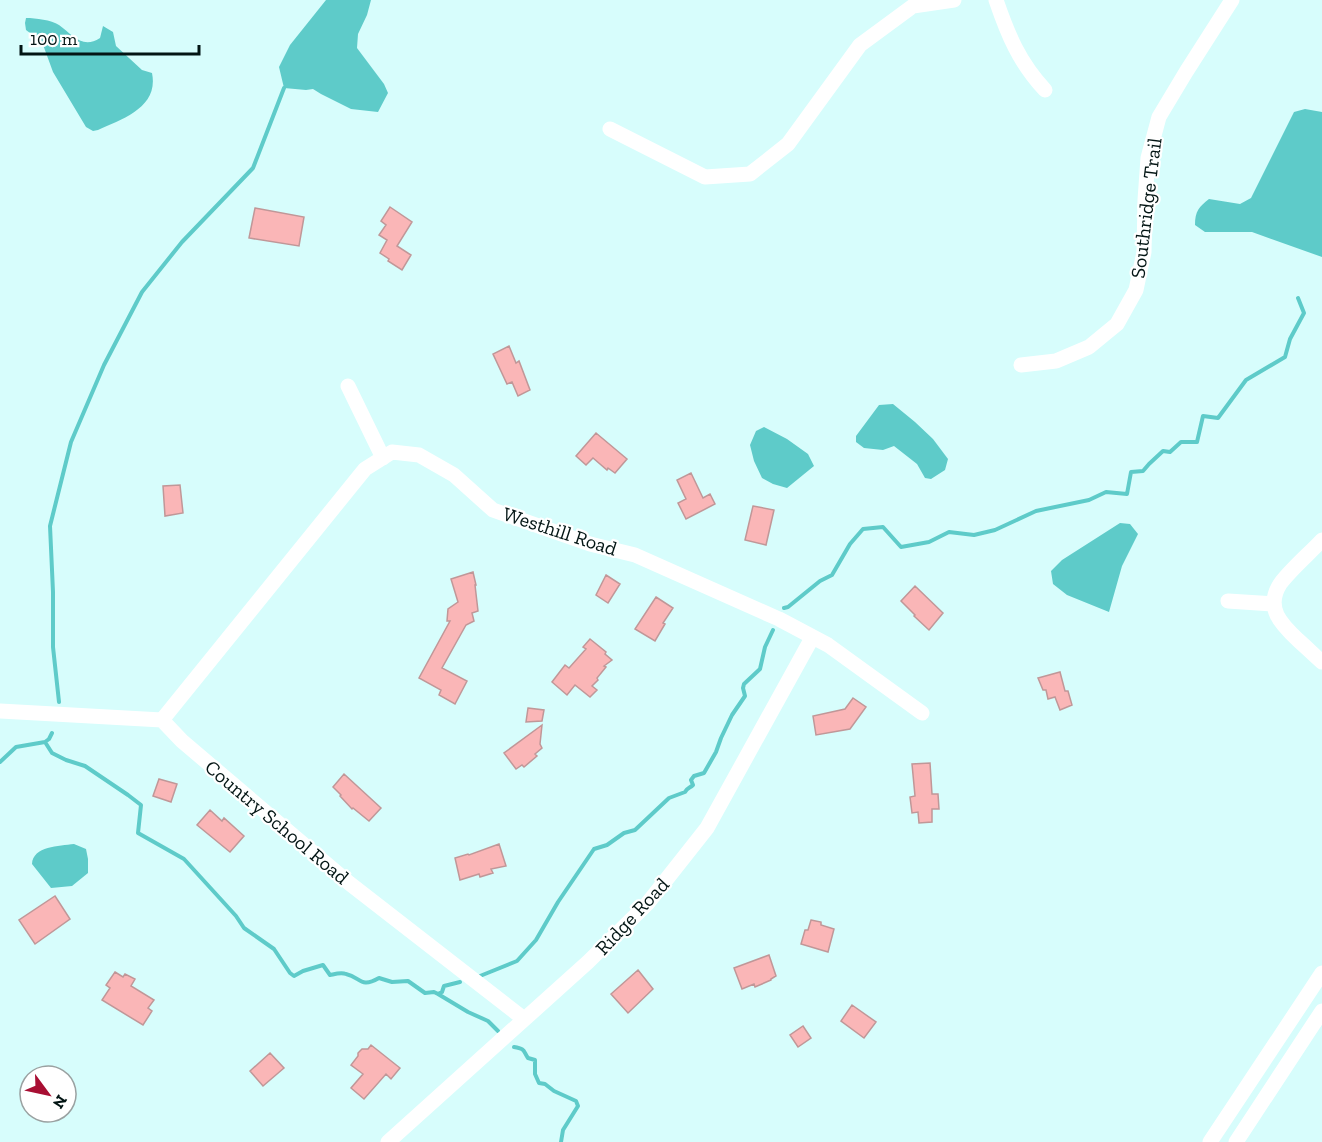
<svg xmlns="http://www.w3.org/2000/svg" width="1322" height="1142" viewBox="0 0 1322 1142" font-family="'Zilla Slab',serif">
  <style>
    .water { fill: #5ecbc9 }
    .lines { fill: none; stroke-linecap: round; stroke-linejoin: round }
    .stream { stroke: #5ecbc9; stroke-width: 4 }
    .building { fill: #fab6b7; stroke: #c09798; stroke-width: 1.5 }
    .minor { stroke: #fff; stroke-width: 15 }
    .labels { text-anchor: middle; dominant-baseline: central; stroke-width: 4.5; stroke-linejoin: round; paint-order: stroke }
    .street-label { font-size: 20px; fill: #031514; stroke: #fff }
  </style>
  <rect width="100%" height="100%" fill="#d7fdfc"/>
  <path class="water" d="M326,0H371L367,15L358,34L357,48L384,84L388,93L378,112L351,109L321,94L313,89L306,90L284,88L279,67L290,45Z
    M26,18C36,18 51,20 59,25C72,34 82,50 100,38L103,26L113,32L116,46L142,70L152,73C159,107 123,119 98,130L93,131L86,127L53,72L42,42L26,30L25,23Z
    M1305,109L1322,112V257L1252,232H1205L1195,225C1195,211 1199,207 1209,199L1240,204L1251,198L1294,112Z
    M893,404L915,422L933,439L948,459L945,470L931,479L925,478L917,464L894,446L883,450L864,448L856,442V436L879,405Z
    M764,427L787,439L808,454L814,466L787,488L773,484L762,478L754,461L750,445L756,431Z
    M1120,523L1130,524L1138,534L1122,566L1109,612L1067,595L1053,584L1051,571L1062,560Z
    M74,844L86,849L88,859V873L72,886L51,888L32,864C33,846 59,846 74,844Z"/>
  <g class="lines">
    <path class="stream" d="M784,608L788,607L820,581L832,575L850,544L863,529L883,527L901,547L929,542L949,532L974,535L995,530L1036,511L1089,500L1106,492L1127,494L1131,472L1143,471L1149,464L1163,451L1170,452L1181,442H1197L1203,416L1218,418L1246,380L1285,357L1290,339L1304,313L1298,298
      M59,702L53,647V592L50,526L71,442L104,365L142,292L182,242L253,168L284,88
      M45,742L49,739L52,733
      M0,762L16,747L45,742L52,753L66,760L85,766L128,795L141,805L138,833L184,859L236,916L244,928L274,949L290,973L294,976L303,971L323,965L330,975C335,974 341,972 346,974C361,977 360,989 379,978L392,982L408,981L425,993L434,992L438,994L442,992L444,986L460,982
      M480,976L517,961L536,940L558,902L594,849L607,845L624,833L635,830L669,798L685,792C687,788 690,788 693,785L691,780L694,776L704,773L716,752L721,738L732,715L745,696L743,688L744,684L760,669L765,647L773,630
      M438,994L468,1012L488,1021L498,1031
      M514,1047C526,1049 523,1051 528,1058L535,1060V1074L539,1083L545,1084L554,1091L576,1101L578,1106L563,1130L561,1142"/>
  </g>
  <path class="building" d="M390,207L412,222L397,246L411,255L402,270L388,261L389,259L380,253L387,240L379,235L386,225L381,221Z
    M255,208L304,217L299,246L249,238Z
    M509,346L516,363L519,361L530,390L518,396L512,382L507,384L493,354Z
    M596,433L627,459L615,473L608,468L607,470L593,458L586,465L576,456Z
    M691,473L703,498L710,494L715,504L686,519L678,503L686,499L677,480Z
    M180,485L183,513L165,516L163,486Z
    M753,506L774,510L766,545L745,540Z
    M473,572L476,585H475L478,611L472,613L474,621L466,625L442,668L467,681L455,704L439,695L441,690L419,678L450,621H447L448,609L458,602L451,579Z
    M606,575L620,584L608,603L596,595Z
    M915,586L943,613L929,630L914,616L915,615L901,601Z
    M656,597L673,608L663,623L665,624L655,641L635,629Z
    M590,639L606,652L605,654L612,660L604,666L606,667L597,678L598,680L592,686L597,690L590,697L575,685L567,695L552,682L565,665L569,668L586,649L583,647Z
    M1060,672L1065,691H1068L1072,705L1060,710L1055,697L1048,699L1046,690H1043L1038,678Z
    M853,698L866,707L850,729L816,735L813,716L845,709Z
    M528,708L544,710L542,721L526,722Z
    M542,725L540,744L542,748L535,754L537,756L524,767L522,765L516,769L504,753Z
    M930,763L932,794H938L939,809H932V822L919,823L918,812L912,813L910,797L915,796L912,764Z
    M344,774L381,808L369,821L353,808L352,809L340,796L341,795L333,787Z
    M159,779L177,784L171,802L153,796Z
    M210,810L222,821L224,818L244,836L230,852L197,825Z
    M499,844L506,866L491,869L493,873L480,877L479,874L460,880L455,858L468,854L469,855Z
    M55,896L70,919L35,944L19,920Z
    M811,920L821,922V925L834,929L828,952L801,944L805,930H808Z
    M769,955L776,976L771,979V980L755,987L754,984L742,989L734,968Z
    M638,970L653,989L628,1013L611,994Z
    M115,972L123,977L125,974L135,979L131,986L154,1000L148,1008L152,1011L143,1025L102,1000L110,988L106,985Z
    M852,1005L876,1022L864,1038L841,1021Z
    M803,1026L811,1038L798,1047L790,1035Z
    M371,1045L400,1068L391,1079L386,1074L364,1099L351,1088L363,1074L351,1065L358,1056V1053L362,1049H368Z
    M270,1053L284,1068L263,1086L250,1071Z"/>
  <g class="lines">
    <path class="minor" d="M996,0C1008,35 1019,62 1045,90
      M610,129L705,177L750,174L788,144L860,45L913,6L954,0
      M1021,365L1056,361L1089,347L1117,324L1136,290L1144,252L1145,200L1148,158L1159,117L1186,72L1232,0
      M348,386L383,458
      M1322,540C1310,553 1290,570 1280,584C1265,608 1281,624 1298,640C1306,647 1314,655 1322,662
      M1228,601L1274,604
      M0,711L162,720L182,741L349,883L524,1019
      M162,720L365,469L392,452L419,455L454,475L493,510L590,544L635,555L779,619L828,645L922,713
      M388,1142L588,962L647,904L707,828L812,638
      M1210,1142L1322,973
      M1236,1142L1322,1011"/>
  </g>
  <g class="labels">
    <g class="street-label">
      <text transform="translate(1146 208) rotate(-83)">Southridge Trail</text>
      <text transform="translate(560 531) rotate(18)">Westhill Road</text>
      <text transform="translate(277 822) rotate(40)">Country School Road</text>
      <text transform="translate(632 916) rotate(-47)">Ridge Road</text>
    </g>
  </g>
  <g transform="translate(48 1094) rotate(123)"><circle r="28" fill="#ffffff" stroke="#9aa1a1" stroke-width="1.5"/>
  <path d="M0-4.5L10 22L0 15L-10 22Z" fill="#a80f33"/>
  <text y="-9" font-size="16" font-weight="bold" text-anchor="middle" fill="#031514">N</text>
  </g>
  <path d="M21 45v9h178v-9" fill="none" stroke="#031514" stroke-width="3"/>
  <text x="30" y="45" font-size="18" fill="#031514" stroke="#ffffff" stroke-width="4.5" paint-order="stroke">100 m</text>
</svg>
